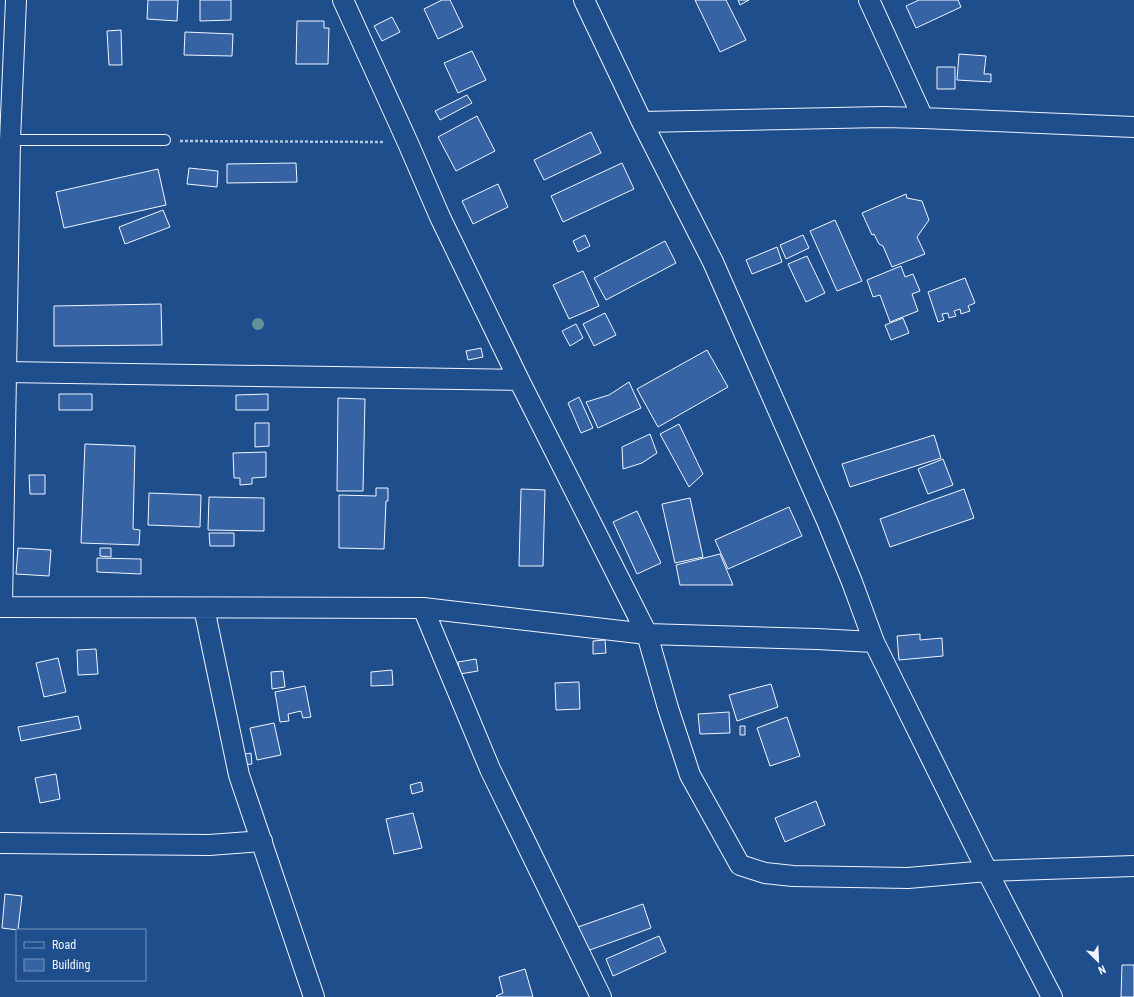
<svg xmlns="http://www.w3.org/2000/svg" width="1134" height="997" viewBox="0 0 1134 997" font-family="'Roboto Condensed',sans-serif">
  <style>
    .building { fill: #3563a3; stroke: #f2f6ff }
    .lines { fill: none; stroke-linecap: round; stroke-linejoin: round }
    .lane-casing { stroke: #f2f6ff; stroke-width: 12 }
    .street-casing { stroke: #f2f6ff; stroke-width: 22 }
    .path { stroke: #b3c4dc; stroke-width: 2.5; stroke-dasharray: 3 2; stroke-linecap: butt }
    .lane { stroke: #1f4e8c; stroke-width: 10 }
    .street { stroke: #1f4e8c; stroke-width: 20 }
    .tree { fill: #61919a }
  </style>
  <rect width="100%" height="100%" fill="#1f4e8c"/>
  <path class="building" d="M148,0H178L177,21L147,19Z
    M200,0H231V20L200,21Z
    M442,0H450L463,27L438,39L424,9Z
    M695,0H726L746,40L720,52Z
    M738,0H749L740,5Z
    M919,0H958L961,7L916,28L906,6Z
    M392,17L400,32L382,41L374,26Z
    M297,21H324V28H329L328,64H296Z
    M121,30L122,65H109L107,31Z
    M185,32L233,34L232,56L184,55Z
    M472,51L486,80L458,93L444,63Z
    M959,54L986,56L984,74H991V82L957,80Z
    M937,67H955V89H937Z
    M467,95L472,103L440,120L435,111Z
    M477,116L495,151L456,171L438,137Z
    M591,132L601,153L544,180L534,160Z
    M296,163L297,182L227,183V164Z
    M622,163L634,189L563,222L551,196Z
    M189,168L218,171L217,187L187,184Z
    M158,169L166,205L64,228L56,192Z
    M498,184L508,207L473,224L462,201Z
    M906,194L907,198L922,201L929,220L917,237L925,254L892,267L883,246L879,244L874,234L872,235L862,213Z
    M163,210L170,227L125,244L119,227Z
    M835,220L862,281L837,291L810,231Z
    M585,235L590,246L578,252L573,241Z
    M803,235L809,248L786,259L780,245Z
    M665,241L676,263L606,300L594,278Z
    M777,247L782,262L752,274L746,260Z
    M807,256L825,293L806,302L788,264Z
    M901,266L905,277L913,274L920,291L912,294L918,311L890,322L880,295L873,297L867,280Z
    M583,271L599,306L569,319L553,285Z
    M965,278L975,303L968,306L970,311L961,314L960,309L954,311L956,316L949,318L948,313L942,314L944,320L938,322L928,292Z
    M161,304L162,345L54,346V306Z
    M605,313L616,335L594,346L583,324Z
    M903,318L909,333L891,340L885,325Z
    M576,324L583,338L570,346L562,331Z
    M481,348L483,357L468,360L466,351Z
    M707,350L728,387L658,427L637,389Z
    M629,382L641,408L598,428L586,402L609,395Z
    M59,394H92V410H59Z
    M268,394V410H236V395Z
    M579,397L593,428L581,433L568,403Z
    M338,398L365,399L363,491H337Z
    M255,423H269V446L255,447Z
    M679,424L703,474L689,487L660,434Z
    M650,434L657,453L642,463L623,469L622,447Z
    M934,435L941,458L850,487L842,464Z
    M85,444L135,446L133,529L140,530L139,545L81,543Z
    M266,452V477L252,478V484L240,485V478H234L233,453Z
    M943,459L953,485L928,494L918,469Z
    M29,475H45V494H30Z
    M376,488H388V501H386L384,549L339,548V495L376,496Z
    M521,489L545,490L543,566H519Z
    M964,489L974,518L890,547L880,519Z
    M149,493L201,495L200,527L148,525Z
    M209,497L264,498V531L208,530Z
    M690,498L703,557L675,563L662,504Z
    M789,507L802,536L728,569L715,540Z
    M637,511L661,563L637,574L613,522Z
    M209,533H234V546H210Z
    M18,548L51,550L49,576L16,574Z
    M100,548H111V557L100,556Z
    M720,554L733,585H680L676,565Z
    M97,558L141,559V574L97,572Z
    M920,634V640L942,638L943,656L899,660L897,636Z
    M605,640L606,653L593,654V641Z
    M96,649L98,674L78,675L77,650Z
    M58,658L66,692L44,697L36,663Z
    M476,659L478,671L460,674L458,662Z
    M392,670L393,685L371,686V672Z
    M283,671L285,687L272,689L271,672Z
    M579,682L580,709L556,710L555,683Z
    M771,684L778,707L737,721L729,695Z
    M305,686L311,717L303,718L301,711L288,714L289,721L280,722L275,692Z
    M729,712L730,733L700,734L698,714Z
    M78,716L81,729L21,741L18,727Z
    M787,717L800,756L770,766L757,728Z
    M274,723L281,755L257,760L250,728Z
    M740,726H745V735H740Z
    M251,753L252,764L241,765L240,755Z
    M56,774L60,799L40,803L35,778Z
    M421,782L423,791L412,794L410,785Z
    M816,801L825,825L785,842L775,818Z
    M413,813L422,848L394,854L386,819Z
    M5,894L22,896L18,930L2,928Z
    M643,904L651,928L587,951L578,927Z
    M659,936L666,952L613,976L606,959Z
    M1122,965H1134V997H1121Z
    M525,969L533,997H497L496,996L503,993L499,977Z"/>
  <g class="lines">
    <g class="lane-casing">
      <path id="lane" d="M10,140H165"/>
    </g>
    <g class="street-casing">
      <path id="street" d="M343,0L408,143L440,217L519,380L647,634L668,708L690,775L740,865L765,873L793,876L908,878L987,871L1134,866
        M869,0L923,118
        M642,122L883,117L923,118L1134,127
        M5,372L519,380
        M0,607L423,608L647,634L817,639L874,642L852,582L827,521L713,262L642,122L584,0
        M2,607L10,140L16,0
        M204,608L239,775L314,997
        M423,608L490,769L601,997
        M874,642L987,871L1052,997
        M0,843L209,845L262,841"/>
    </g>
    <path class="path" d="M180,141L385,142"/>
    <use href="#lane" class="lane"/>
    <use href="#street" class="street"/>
  </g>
  <circle class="tree" cx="258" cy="324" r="6"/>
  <rect x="16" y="929" width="130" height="52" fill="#1f4e8c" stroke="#7391ba"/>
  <rect x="24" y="942" width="20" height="6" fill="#1f4e8c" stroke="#7391ba"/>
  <text x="52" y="949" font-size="12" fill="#f2f6ff">Road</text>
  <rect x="24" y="959" width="20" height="12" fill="#3563a3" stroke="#7391ba"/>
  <text x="52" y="969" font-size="12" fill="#f2f6ff">Building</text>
  <g transform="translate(1098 961) rotate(156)" stroke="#1f4e8c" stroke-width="3" paint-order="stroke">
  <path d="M0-3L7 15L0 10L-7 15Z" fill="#f2f6ff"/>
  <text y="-6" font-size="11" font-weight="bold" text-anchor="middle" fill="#f2f6ff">N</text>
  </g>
</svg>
